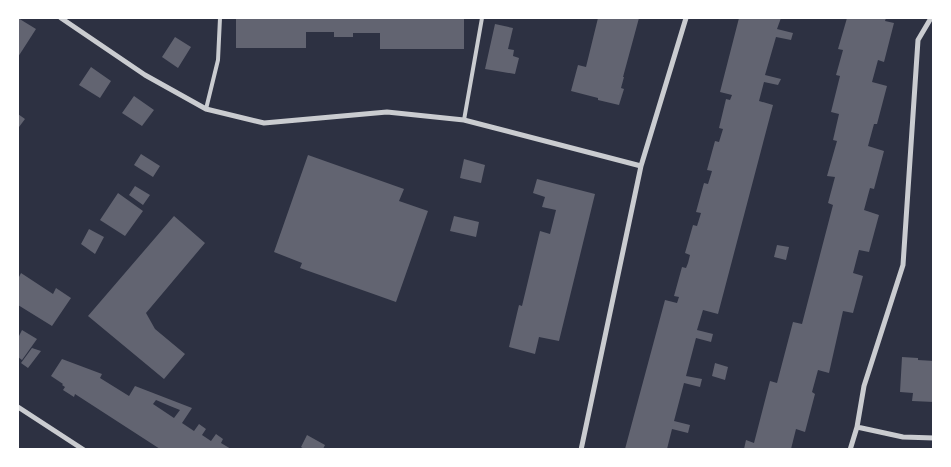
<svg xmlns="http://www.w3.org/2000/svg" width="951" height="467" viewBox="0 0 951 467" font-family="'Golos Text',sans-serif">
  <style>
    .building { fill: #626471; fill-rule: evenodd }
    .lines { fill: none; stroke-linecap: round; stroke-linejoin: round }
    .service { stroke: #caccd0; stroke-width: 4 }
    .minor { stroke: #caccd0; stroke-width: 5 }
  </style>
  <rect width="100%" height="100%" fill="#2d3142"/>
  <path class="building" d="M18,18L36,29L18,57Z
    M236,18H464V49H380V33H353V37H334V32H306V48H236Z
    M598,18H639L623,77H624L621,88L624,89L619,105L598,100V98L571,91L578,65L586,67Z
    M739,18H781L777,29L793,33L791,40L776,37L765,75L781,79L778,85L764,82L759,101L773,105L718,314L703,310L697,330L713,334L711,342L696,338L686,376L702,379L700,387L684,383L674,421L690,425L688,433L672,429L667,449H625L665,300L677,303L679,297L674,296L682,267L686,268L688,263L690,255L685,253L693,225L697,226L701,213L696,212L704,183L708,184L712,171L707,170L715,141L719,142L723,129L719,128L726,99L730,100L732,95L720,92Z
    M847,18H886L885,21L894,23L884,62L878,60L872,82L887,86L877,124H874L868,146L884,151L874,189L870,188L864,210L879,215L869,252L859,250L853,273L863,276L853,313L843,311L829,373L818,370L812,392L815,394L805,432L796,429L791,449H744L746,440L754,443L770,381L777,383L793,322L802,324L833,205L828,203L835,177L827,176L837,141L833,140L839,114L831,112L840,76L836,75L843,50L838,49Z
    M495,24L513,28L508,49L514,50L513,56L519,58L515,74L485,69Z
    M175,37L191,47L178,68L162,57Z
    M91,67L111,81L100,98L79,85Z
    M134,96L154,110L142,126L122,113Z
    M18,114L25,119L19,127L18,126Z
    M141,154L160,166L153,177L134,165Z
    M308,155L404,189L399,201L428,211L396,302L300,268L302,263L274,252Z
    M464,159L485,165L481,183L460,178Z
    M537,179L595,194L559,341L539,337L535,354L509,347L519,305L522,306L540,231L550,234L556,210L542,207L545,197L533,193Z
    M135,186L150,195L143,205L129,195Z
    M118,193L143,211L125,236L100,220Z
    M174,216L205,243L146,313L155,329L185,354L164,379L88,316Z
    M454,216L479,222L476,237L450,231Z
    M89,229L104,237L95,254L81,244Z
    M777,245L789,247L786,260L774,257Z
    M21,273L53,294L56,288L71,298L52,326L18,305V279Z
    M22,330L37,339L22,360L18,357V338Z
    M32,348L41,351L28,368L21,363Z
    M902,357L918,358V360L934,361V402L912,401L913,393L900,392Z
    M62,359L102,374L100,378L129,396L135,386L192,408L182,423L194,431L199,424L206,429L202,435L211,441L216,434L223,439L221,443L231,449H160L75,394L74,397L63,390L65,387L62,385L63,384L51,376ZM156,400L170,406L180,410L174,418L153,404Z
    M715,363L728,367L725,380L712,376Z
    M307,435L325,445L323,449H304L301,447Z"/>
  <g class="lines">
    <path class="service" d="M206,109L218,60L220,18
      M464,120L482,18"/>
    <path class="minor" d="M61,18L145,75L206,109L264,123L387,112L464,120L641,166
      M18,407L84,450
      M857,427L903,437L934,438
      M581,450L641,166L686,18
      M850,450L857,427L864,386L903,265L918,40L931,18"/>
  </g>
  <rect width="951" height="467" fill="none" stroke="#ffffff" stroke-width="38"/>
</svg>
